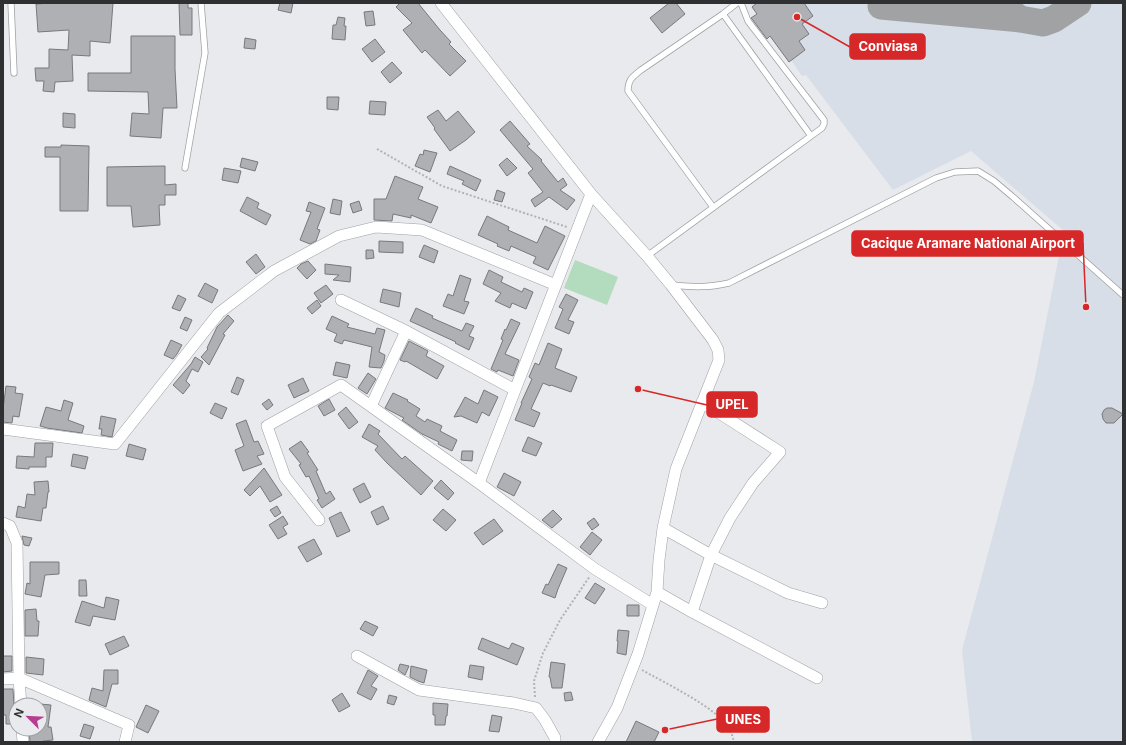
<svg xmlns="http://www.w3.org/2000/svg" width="1126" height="745" viewBox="0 0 1126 745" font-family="Inter,sans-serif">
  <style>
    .built { fill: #d7dee7 }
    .green { fill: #b3dbbe }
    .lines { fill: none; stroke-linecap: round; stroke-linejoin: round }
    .taxiway { stroke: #a0a2a4; stroke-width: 27 }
    .building { fill: #aeb0b3; stroke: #78797c }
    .lane-casing { stroke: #9fa1a4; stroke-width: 7 }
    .street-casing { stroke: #9fa1a4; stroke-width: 12 }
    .path { stroke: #b0b2b4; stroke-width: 2; stroke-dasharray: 2 2; stroke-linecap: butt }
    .lane { stroke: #fff; stroke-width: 5.5 }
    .street { stroke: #fff; stroke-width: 11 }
    .leader { fill: none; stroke: #d62828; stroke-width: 1.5 }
    .callout-dot { fill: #d62828; stroke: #e8eaed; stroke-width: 1.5 }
    .callout { fill: #d62828; stroke: #d62828; stroke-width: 1.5 }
    .callout-label { font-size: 13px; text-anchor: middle; font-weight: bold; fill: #fff }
  </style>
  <rect width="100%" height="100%" fill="#e8eaed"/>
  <path class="built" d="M750,3H1123V742H972L962,650L1034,382L1064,231L971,151L893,190L806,75L802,76L791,60L789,62L770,36L766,39L751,18L757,14Z"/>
  <path class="green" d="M575,260L618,277L607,305L564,288Z"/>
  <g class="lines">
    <path class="taxiway" d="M881,6L1020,19
      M1005,8L1020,19L1043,23L1054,19L1078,3"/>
  </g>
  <path class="building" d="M51,3H113L110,43L90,41V56L72,55L73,81L55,82L54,92L43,91L44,81H36L35,68H49V49L68,50L69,30L38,32L36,4Z
    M179,3H188V8H192V35H180Z
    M280,3H293L291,13L278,10Z
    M400,3H418L440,30L451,42L449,44L466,61L450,76L425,50L422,53L403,30L412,23L396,7Z
    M669,3H676L685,14L662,33L650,18Z
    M757,3H804L813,16L802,24L809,34L799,41L805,50L789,62L770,36L767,39L752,19L751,18L757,14L752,7Z
    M373,11L375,25L366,26L364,12Z
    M338,17L345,18L344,26H346L345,40L332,39L333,25H336Z
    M131,36H175V69L177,108H163L161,138L130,136L132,113L149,114L148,92L88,91V73H131Z
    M245,38L256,40L255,49L244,48Z
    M375,39L385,52L372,62L362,49Z
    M392,62L402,73L390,83L381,72Z
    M327,97H339L338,110L327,109Z
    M370,101L386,102L385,115L369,114Z
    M438,110L446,121L458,111L475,132L466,140L450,151L434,129L435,128L427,117Z
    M63,113L75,114V128L63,127Z
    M510,121L530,144L527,146L542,160L541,161L558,182L563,178L567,185L560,190L575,200L567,210L549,197L535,207L531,200L543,192L528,173L533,169L500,130Z
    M61,145L89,146L88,211H60V157H45V147H61Z
    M424,150L437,153L430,172L415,166L420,154L423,155Z
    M242,158L258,162L255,171L240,167Z
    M507,158L517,168L507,176L499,165Z
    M165,166V185L176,184V195H165V205H159L160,225L133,227L131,206H107V167Z
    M450,166L481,180L476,191L462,184L464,181L447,174Z
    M224,168L241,171L238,183L222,180Z
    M395,176L423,187L418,199L438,207L431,223L411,215V218L393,214L392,221L374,220V199H386Z
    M497,190L505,193L502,202L494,200Z
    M247,197L259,203L257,208L271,215L266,225L240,211Z
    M333,199L342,201L340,215L330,213Z
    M359,201L362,210L353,213L350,204Z
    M309,202L325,208L317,229L320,230L316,241L310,244L300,240L311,212L306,211Z
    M487,216L509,227L508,230L537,243L545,226L565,236L548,270L533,263L536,257L511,246L509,251L497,246L498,244L478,235Z
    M379,241L403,242V253L379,252Z
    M424,245L438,251L434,263L419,257Z
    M366,250H373L374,258L366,259Z
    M256,254L265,267L256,274L246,262Z
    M308,261L316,270L307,279L297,268L301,264Z
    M325,264L351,267L350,282L333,280L339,275L325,274Z
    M489,270L503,277L501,282L522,292L524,288L533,292L526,309L512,303L510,308L495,301L501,293L483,284Z
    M460,275L471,279L464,301L469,302L464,314L443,306L448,294L453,296Z
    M205,283L218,290L212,303L198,296Z
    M326,285L333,294L321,303L314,293Z
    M383,289L401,293L399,307L380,302Z
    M566,294L578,300L568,320L574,322L569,334L555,328L563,309L559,307Z
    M178,295L186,299L180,311L172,308Z
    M317,300L321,306L312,314L307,308Z
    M416,308L433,316L432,318L462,331L466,323L474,326L469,336L474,338L469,350L455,343L456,342L410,321Z
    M228,315L234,321L223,334L225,335L209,365L201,357L208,349L207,348L217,327Z
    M332,316L349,324L347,327L375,334L377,328L385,330L379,352L385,355L384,361L381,368L369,367L372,347L344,340L342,344L334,341L337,334L326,329Z
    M185,317L192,320L187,331L180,328Z
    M511,319L520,323L505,354L519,360L513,376L498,370L497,372L491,369L503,340L501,339L505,329L506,330Z
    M171,340L182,345L177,354L173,359L164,355Z
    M409,341L428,351L426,356L444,366L437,379L406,361L405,362L400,360Z
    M548,343L562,349L555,368L577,377L571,392L551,385L550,386L543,383L531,409L540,413L534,427L515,420L522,403H521L532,379L529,377L535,363L539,365Z
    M195,357L203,362L198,372L192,369L186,381L190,385L183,394L173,385L191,364Z
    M336,362L350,365L347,378L333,375Z
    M368,373L376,379L367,394L358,388Z
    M237,377L244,380L238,395L231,392Z
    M303,378L309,391L294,398L288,385Z
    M6,386L16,387L15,393L23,394L19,417L13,416L12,423L3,422V409Z
    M484,390L498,397L489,416L482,412L477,423L461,416L454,417L465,397L478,404Z
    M393,393L408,400L407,401L420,409L416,416L425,422L427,419L442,426L440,431L457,440L452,451L438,444L439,442L422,434L402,420L404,418L385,408Z
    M269,399L273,405L267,410L262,404Z
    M329,399L335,410L324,416L318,406Z
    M64,400L73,403L68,420L84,426L82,433L47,428L40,426L46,407L61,411Z
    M215,403L227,408L222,419L210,413Z
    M346,407L358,422L349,429L338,414Z
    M1107,408H1112L1123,414L1114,423H1106L1103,419L1102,414L1104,410Z
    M101,416L116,419L112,437L101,435L102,429H99Z
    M246,420L254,442L258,441L264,454L257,456L262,464L243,471L235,450L244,446L236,424Z
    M369,424L380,431L378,434L402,459L405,456L433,481L421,495L387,463L375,450L378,446L362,437Z
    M528,437L542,443L536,456L522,451Z
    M301,441L309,452L307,453L318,470L316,471L326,494L330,491L335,499L322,508L317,500L319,499L309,476L306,477L299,465L301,464L289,449Z
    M35,443H53L52,457H46V467H29V469L16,468L17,456L34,457Z
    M129,444L146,449L143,460L126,456Z
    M462,451H473L472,461L461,460Z
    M73,454L88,457L85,469L71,466Z
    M264,468L282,495L270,502L260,486L250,496L244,490Z
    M504,473L521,482L514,496L497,487Z
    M441,480L454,493L448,500L434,488Z
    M48,481L49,492H48L46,508H43L41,521L16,517L18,506L25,508L27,494L35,495L34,482Z
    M364,483L371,497L360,503L353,489Z
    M277,506L281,513L275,517L270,510Z
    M383,506L389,519L377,525L371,512Z
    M443,509L456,520L446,531L433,520Z
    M553,510L562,519L552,528L542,520Z
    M341,512L350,531L337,537L329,518Z
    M283,516L288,524L283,527L287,534L278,539L269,525Z
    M594,518L599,525L592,530L587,523Z
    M494,519L503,531L483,545L474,533Z
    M592,532L602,540L590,555L580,547Z
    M22,536L32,538L29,546L24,545Z
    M314,539L322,554L307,562L298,547Z
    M30,562H59V574L45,575L41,597L25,594L27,583L30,584Z
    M558,564L567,568L558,589L555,598L542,593L546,584L548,585Z
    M79,580H86L87,596H79Z
    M595,583L605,589L595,604L585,598Z
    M106,597L119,600L115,620L93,616L90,626L75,622L82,601L104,608Z
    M627,605H639V616H627Z
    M36,609L37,621H39L38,636H25V610Z
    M365,621L378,627L373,636L360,629Z
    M618,630L629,631L626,655L617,653L618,641H617Z
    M124,636L129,646L110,655L105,644Z
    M482,638L509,649L512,643L524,648L517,665L478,649Z
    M3,656H12V671L3,672Z
    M26,657L44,659L43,675L26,673Z
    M551,662L565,664L562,688H552L550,677H549Z
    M400,664L409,666L405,675L398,670Z
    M470,665L484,667L482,680L468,677Z
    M411,666L427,670L424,683L418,681L410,677Z
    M104,670H118V684H112L106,707L89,700L92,688L103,691Z
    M368,670L378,676L371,686L377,689L371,700L357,693Z
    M3,689H13L14,706L16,710V724H6V715H3Z
    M571,692L573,700L565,701L564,693Z
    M342,693L350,706L339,712L332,700Z
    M389,695L397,697L394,705L387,703Z
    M433,703L448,704L447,716H446L445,725H435V715H433Z
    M40,704L51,705L48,727H51L53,740L43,741V742H30L29,729H40Z
    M146,705L159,711L148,733L136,727Z
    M492,715L502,717L499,732L489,731Z
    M636,721L659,732L654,742H626Z
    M84,724L94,727L90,739L80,736Z"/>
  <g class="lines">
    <g class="lane-casing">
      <path id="lane" d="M11,3L14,73
        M741,3L748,21L824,120V124L822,128L811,136
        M723,14L737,3
        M185,168L205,53L201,3
        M647,256L811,136L723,14L641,70C632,77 628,80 628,91L713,207
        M672,285C693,287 707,288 729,283L936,178L955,172L978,171L994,181L1013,197L1123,295"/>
    </g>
    <g class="street-casing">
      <path id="street" d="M441,3L591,194L647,256L671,285L713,340L718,350L719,360L676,469L663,528L659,560L657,592L638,654L617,708L598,742
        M341,300L406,331L515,390
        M371,406L406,331
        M3,429L115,444L219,313L274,271L339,236L376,227L422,230L556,285
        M479,483L591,194
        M319,520L285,477L267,426L341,385L479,483L595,569L653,605
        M3,523L10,526L17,543L19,678L21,705
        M663,528L711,555L788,593L822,603
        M657,592L692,612L817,678
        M692,612L711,555L730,518L753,483L780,452L702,402
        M357,656L419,690L514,703L536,708L545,720L555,738V742
        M3,679L19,678L129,725L125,742
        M22,729L23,742"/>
    </g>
    <path class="path" d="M377,149L442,186L567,227
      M642,670C663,682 720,709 730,730C732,734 733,738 734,742
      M535,697L534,681L543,653L560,620L590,576"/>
    <use href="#lane" class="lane"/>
    <use href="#street" class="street"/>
  </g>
  <path class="leader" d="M797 17L850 47M1086 307L1083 243M638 389L707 405M665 730L717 719"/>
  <g class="callout-dot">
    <circle cx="797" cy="17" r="4"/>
    <circle cx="1086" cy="307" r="4"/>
    <circle cx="638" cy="389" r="4"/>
    <circle cx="665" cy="730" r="4"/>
  </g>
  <g class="callout">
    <rect x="850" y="34" width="75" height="25" rx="4"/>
    <rect x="852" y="231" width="231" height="25" rx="4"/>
    <rect x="707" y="392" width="50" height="25" rx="4"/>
    <rect x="717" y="707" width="52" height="25" rx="4"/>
  </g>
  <g class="callout-label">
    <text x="888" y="51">Conviasa</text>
    <text x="968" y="248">Cacique Aramare National Airport</text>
    <text x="732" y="409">UPEL</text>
    <text x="743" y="724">UNES</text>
  </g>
  <rect width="1126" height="745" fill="none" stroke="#2f3031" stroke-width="8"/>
  <g transform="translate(28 717) rotate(294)"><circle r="19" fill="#e8eaed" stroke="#9ea0a2"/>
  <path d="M0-3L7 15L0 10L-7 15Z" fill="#b73d90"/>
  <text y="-6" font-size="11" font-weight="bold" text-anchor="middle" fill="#2f3031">N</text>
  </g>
</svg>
